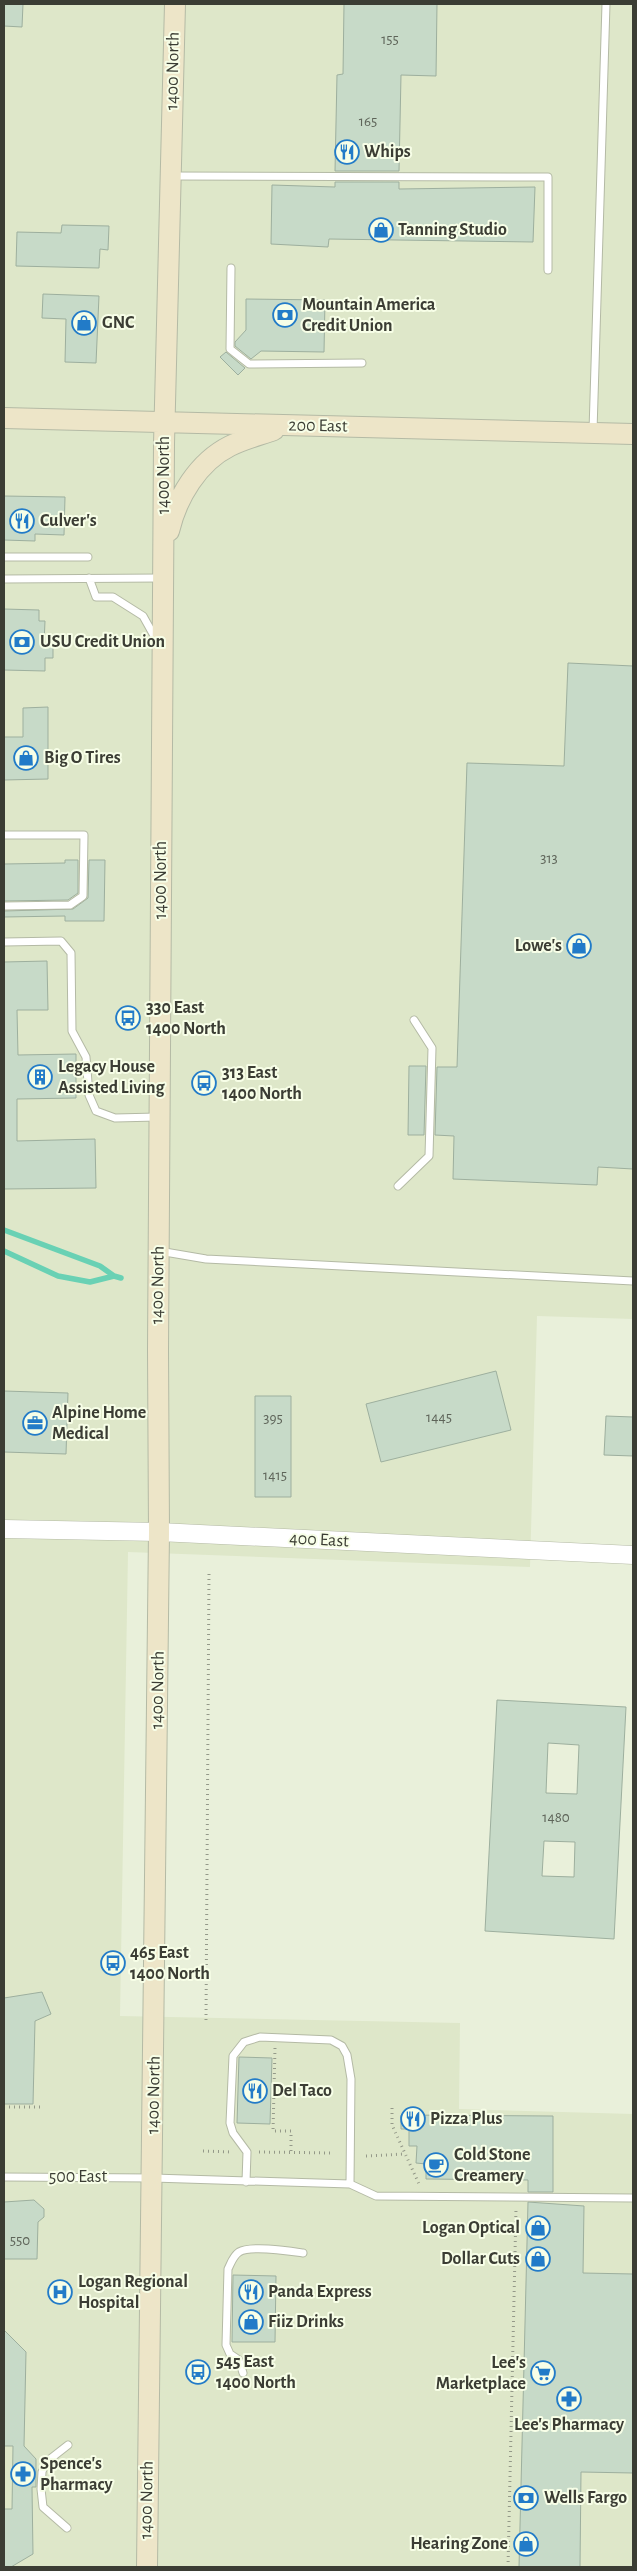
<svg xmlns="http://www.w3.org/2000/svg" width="637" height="2571" viewBox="0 0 637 2571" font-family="'Alegreya Sans',sans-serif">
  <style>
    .built { fill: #dee7c9 }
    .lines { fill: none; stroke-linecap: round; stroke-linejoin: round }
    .stream { stroke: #69d1b4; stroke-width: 5.5 }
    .building { fill: #c7dac8; stroke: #9daf9e; fill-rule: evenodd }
    .service-casing { stroke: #b4baa5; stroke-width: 9 }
    .tertiary-casing { stroke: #b4baa5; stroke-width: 19 }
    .secondary-casing { stroke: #b4baa5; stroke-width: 22 }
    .path { stroke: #949989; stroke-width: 3; stroke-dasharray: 1 4; stroke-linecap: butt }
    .service { stroke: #fff; stroke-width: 7 }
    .tertiary { stroke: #fff; stroke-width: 18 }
    .secondary { stroke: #ede5c8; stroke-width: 20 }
    .labels { text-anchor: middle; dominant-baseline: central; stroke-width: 4; stroke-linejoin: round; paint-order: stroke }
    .number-label { font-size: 15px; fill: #5e6459 }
    .street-label { font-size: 18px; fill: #3b3d34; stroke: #f7fee7 }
    .poi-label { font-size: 18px; font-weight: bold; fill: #3b3d34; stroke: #f7fee7; text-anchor: start }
  </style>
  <rect width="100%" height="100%" fill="#e9f0da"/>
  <path class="built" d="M4,4H633V1319L537,1316L530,1567L128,1552L120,2016L460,2023L459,2109L633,2114V2567H4Z"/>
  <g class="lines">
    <path class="stream" d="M4,1230L100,1266L114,1276L121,1278
      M4,1251L58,1276L90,1282L114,1276"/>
  </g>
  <path class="building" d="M4,4H23L22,27L4,26Z
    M344,4H437L436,76L401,75L399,171H335L337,75L343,74Z
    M335,182H399V189L535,187L533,242L329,239L328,247L271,244L272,185L335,187Z
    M62,225L109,226L108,250L100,249L99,268L16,266L17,232L61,233Z
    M43,294L99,296L96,363L65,362L66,319L42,318Z
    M246,299L325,300L324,352L261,351L251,359L235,346V342L246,330Z
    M226,352L245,368L238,375L220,357Z
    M4,496L65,497L64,535L35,534V541L4,540Z
    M4,609L39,610V621H45L44,644H53V658H45V671L4,670Z
    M568,663L633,666V1169L598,1167L597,1185L453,1179L454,1136L435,1135L437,1067H457L467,763L564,766Z
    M48,707V779L4,780V737H23V708Z
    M65,860H78V893L68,900L4,901V864L65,863Z
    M89,860H105L104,921H65V916L4,917V911L73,909L88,898Z
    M47,961L48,1010H17L18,1055L76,1054V1098L17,1099V1141L95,1139L96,1188L4,1189V962Z
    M409,1066H426L424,1135H408Z
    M496,1371L511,1430L381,1462L366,1404Z
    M4,1391L68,1393L66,1454L4,1452Z
    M255,1396H291V1497H255Z
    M606,1416L633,1417V1456L604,1455Z
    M497,1700L626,1707L614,1939L485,1931ZM548,1743L579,1745L577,1794L546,1793ZM544,1841L575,1842L574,1877L542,1876Z
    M42,1992L51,2014L35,2021L33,2104H4V1998Z
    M239,2057L272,2058L270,2124L237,2123Z
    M401,2115L553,2116V2192H528V2180L426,2179V2164L416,2163L417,2146H409V2129H401Z
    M34,2200L44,2209V2217L38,2222L37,2259H4V2202Z
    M528,2202L584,2206L583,2273L633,2274V2473L581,2472L580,2567H519Z
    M233,2275L276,2276L275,2342H232Z
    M4,2330L26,2352L24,2446L36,2459V2487H32L33,2554L11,2567H4V2509H12L13,2446H4Z"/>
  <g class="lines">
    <g class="service-casing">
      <path id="service" d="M172,176L548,177V270
        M231,268L230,349L249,364L362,363
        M593,431L606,4
        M4,557H88
        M89,578L96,597H113L143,616L157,641
        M4,579L161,578
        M4,835H84L83,896L70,905L4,906
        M4,942L61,941L71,953L72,1031L86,1057L89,1095L96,1111L115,1118L157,1117
        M398,1186L429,1156L432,1048L414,1020
        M159,1251L206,1259L633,1281
        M4,2177L153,2178L350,2184L376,2196L633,2198
        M246,2182L247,2152L233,2133L230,2123L233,2056L244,2042L260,2037L331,2040L342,2046L347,2055L351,2079L350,2184
        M243,2373L239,2360L230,2354L226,2345L228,2269C231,2263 233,2256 239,2252C251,2245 289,2251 303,2253
        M67,2528L43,2507L41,2489L42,2472L45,2463L68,2445"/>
    </g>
    <g class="tertiary-casing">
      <path id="tertiary" d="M4,1529L159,1532L633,1555"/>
    </g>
    <g class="secondary-casing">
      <path id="secondary" d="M4,418L633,434
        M169,531C177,497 198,462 230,446C244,439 260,435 274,430
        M147,2567L159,1532L158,1350L164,444L175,4"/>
    </g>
    <path class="path" d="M206,2020L209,1573
      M275,2048L273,2131H291V2152
      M4,2107H44
      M392,2108V2125L419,2184
      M203,2151L232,2152
      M259,2152L333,2153
      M366,2156L404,2154
      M508,2567L516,2209"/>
    <use href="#service" class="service"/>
    <use href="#tertiary" class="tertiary"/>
    <use href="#secondary" class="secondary"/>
  </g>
  <defs>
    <g id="restaurant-ring" transform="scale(1.25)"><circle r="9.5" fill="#f7fee7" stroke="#227bc8" stroke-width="1.5"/><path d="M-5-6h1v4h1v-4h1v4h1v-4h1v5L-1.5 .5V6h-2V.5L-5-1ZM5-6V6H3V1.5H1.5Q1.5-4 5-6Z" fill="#227bc8"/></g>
    <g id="shop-ring" transform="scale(1.25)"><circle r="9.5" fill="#f7fee7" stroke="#227bc8" stroke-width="1.5"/><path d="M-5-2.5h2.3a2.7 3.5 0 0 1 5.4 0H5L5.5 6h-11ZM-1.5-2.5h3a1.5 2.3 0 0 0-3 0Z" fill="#227bc8"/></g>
    <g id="bank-ring" transform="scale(1.25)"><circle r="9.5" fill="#f7fee7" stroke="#227bc8" stroke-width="1.5"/><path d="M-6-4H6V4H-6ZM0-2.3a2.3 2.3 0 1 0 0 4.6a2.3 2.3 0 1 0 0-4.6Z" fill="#227bc8"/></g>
    <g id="bus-ring" transform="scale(1.25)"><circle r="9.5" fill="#f7fee7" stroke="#227bc8" stroke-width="1.5"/><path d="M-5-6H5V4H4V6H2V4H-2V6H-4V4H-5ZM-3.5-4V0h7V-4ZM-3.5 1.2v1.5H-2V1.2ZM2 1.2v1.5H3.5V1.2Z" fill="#227bc8"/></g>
    <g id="building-ring" transform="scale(1.25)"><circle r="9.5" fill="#f7fee7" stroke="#227bc8" stroke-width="1.5"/><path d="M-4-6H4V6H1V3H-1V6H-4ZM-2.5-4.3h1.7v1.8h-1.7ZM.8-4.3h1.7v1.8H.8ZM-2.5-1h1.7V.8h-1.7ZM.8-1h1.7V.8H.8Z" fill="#227bc8"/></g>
    <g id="office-ring" transform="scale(1.25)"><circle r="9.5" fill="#f7fee7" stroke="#227bc8" stroke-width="1.5"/><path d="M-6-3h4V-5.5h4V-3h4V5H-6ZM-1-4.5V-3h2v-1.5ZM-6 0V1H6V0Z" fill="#227bc8"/></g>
    <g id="cafe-ring" transform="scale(1.25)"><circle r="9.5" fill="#f7fee7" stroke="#227bc8" stroke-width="1.5"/><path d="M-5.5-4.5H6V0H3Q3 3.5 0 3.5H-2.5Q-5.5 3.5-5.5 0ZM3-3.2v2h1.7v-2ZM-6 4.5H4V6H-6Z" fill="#227bc8"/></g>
    <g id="hospital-ring" transform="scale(1.25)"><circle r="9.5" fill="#f7fee7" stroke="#227bc8" stroke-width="1.5"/><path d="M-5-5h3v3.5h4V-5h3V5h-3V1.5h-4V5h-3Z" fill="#227bc8"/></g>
    <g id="supermarket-ring" transform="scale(1.25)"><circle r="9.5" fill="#f7fee7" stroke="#227bc8" stroke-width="1.5"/><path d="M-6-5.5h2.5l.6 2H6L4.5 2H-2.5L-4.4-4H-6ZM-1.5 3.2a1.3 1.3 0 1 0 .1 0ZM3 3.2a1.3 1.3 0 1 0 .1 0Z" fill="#227bc8"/></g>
    <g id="pharmacy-ring" transform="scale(1.25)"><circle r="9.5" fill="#f7fee7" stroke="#227bc8" stroke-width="1.5"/><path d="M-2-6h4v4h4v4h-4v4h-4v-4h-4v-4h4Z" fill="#227bc8"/></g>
  </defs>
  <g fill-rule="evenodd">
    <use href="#restaurant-ring" x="347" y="152"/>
    <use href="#shop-ring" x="381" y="230"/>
    <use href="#bank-ring" x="285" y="315"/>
    <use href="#shop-ring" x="84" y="323"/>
    <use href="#restaurant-ring" x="22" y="521"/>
    <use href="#bank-ring" x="22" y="642"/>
    <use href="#shop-ring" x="26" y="758"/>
    <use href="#shop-ring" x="579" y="946"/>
    <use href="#bus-ring" x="128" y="1018"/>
    <use href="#building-ring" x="40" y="1077"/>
    <use href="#bus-ring" x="204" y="1083"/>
    <use href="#office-ring" x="35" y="1423"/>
    <use href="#bus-ring" x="113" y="1963"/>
    <use href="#restaurant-ring" x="255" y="2091"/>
    <use href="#restaurant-ring" x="413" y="2119"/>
    <use href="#cafe-ring" x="436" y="2165"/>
    <use href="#shop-ring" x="538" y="2228"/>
    <use href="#shop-ring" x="538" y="2259"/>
    <use href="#hospital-ring" x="60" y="2292"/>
    <use href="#restaurant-ring" x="251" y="2292"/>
    <use href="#shop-ring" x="251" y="2322"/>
    <use href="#bus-ring" x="198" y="2372"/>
    <use href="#supermarket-ring" x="543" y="2373"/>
    <use href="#pharmacy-ring" x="569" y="2399"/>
    <use href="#pharmacy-ring" x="23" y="2474"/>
    <use href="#bank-ring" x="526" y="2498"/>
    <use href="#shop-ring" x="526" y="2544"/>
  </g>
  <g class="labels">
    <g class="number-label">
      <text x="390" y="39">155</text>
      <text x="368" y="121">165</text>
      <text x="549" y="858">313</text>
      <text x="439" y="1417">1445</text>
      <text x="273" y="1418">395</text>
      <text x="275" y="1475">1415</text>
      <text x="556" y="1817">1480</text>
      <text x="20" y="2240">550</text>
    </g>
    <g class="street-label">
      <text transform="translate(173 71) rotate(-89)">1400 North</text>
      <text transform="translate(318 426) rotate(1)">200 East</text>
      <text transform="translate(164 475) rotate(-90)">1400 North</text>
      <text transform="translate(161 880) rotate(-90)">1400 North</text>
      <text transform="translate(158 1285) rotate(-89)">1400 North</text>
      <text transform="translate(319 1540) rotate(3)">400 East</text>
      <text transform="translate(158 1690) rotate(-89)">1400 North</text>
      <text transform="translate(154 2095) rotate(-89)">1400 North</text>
      <text x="78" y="2177">500 East</text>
      <text transform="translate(147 2500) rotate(-89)">1400 North</text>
    </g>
    <g class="poi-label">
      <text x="364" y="152">Whips</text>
      <text x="398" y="230">Tanning Studio</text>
      <text x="302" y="305">Mountain America<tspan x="302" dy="21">Credit Union</tspan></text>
      <text x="102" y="323">GNC</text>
      <text x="40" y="521">Culver's</text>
      <text x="40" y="642">USU Credit Union</text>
      <text x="44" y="758">Big O Tires</text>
      <text x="562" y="946" text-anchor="end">Lowe's</text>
      <text x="146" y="1008">330 East<tspan x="146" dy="21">1400 North</tspan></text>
      <text x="58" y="1067">Legacy House<tspan x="58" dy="21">Assisted Living</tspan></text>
      <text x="222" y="1073">313 East<tspan x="222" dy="21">1400 North</tspan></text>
      <text x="52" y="1413">Alpine Home<tspan x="52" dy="21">Medical</tspan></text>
      <text x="130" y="1953">465 East<tspan x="130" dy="21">1400 North</tspan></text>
      <text x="272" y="2091">Del Taco</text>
      <text x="430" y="2119">Pizza Plus</text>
      <text x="454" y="2155">Cold Stone<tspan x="454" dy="21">Creamery</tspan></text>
      <text x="520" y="2228" text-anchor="end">Logan Optical</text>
      <text x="520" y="2259" text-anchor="end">Dollar Cuts</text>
      <text x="78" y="2282">Logan Regional<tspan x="78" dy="21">Hospital</tspan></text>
      <text x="268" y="2292">Panda Express</text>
      <text x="268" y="2322">Fiiz Drinks</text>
      <text x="216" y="2362">545 East<tspan x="216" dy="21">1400 North</tspan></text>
      <text x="526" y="2363" text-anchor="end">Lee's<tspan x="526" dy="21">Marketplace</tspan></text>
      <text x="569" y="2425" text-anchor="middle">Lee's Pharmacy</text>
      <text x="40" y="2464">Spence's<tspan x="40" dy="21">Pharmacy</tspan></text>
      <text x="544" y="2498">Wells Fargo</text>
      <text x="508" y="2544" text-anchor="end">Hearing Zone</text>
    </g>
  </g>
  <rect width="637" height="2571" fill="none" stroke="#3b3d34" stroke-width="10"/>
</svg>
